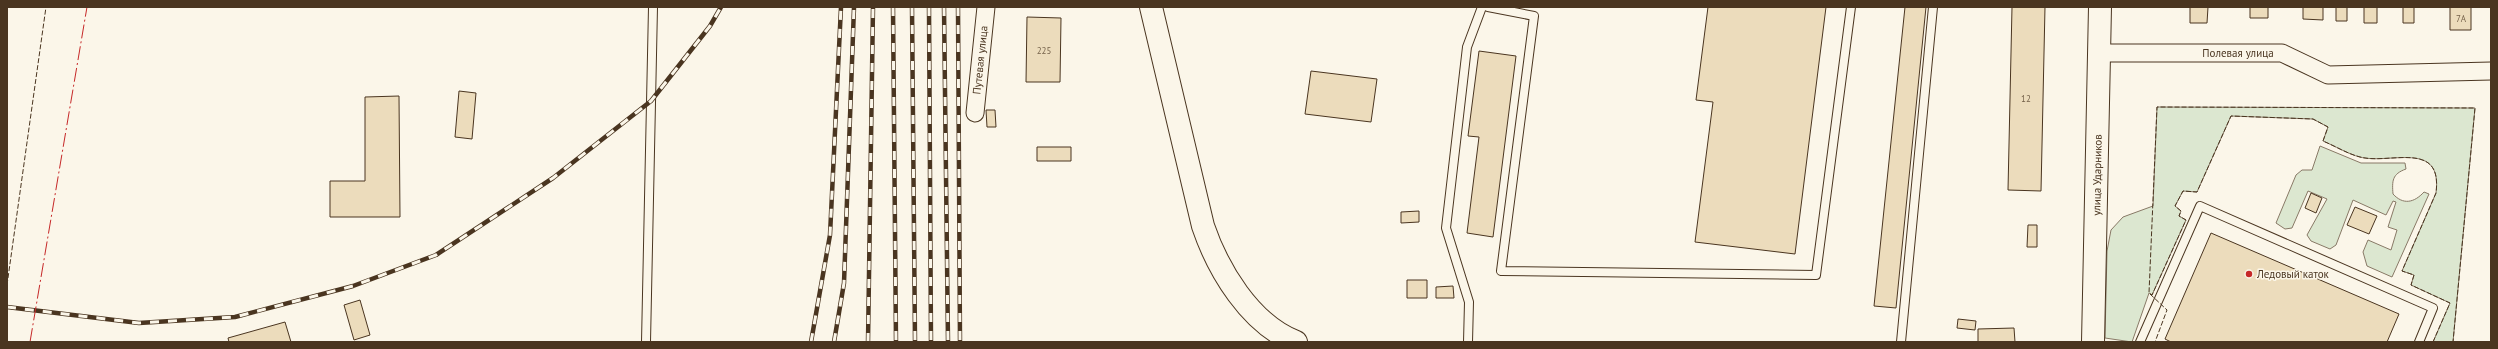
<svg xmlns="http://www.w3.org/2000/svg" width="2498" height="349" viewBox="0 0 2498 349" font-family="'PT Sans',sans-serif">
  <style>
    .green { fill: #dce7d0; stroke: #887966 }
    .building { fill: #ecdcbc; stroke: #4a3520 }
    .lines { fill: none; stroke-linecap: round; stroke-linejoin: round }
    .lane-casing { stroke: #4a3520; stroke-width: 10 }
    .street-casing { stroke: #4a3520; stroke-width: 19 }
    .secondary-casing { stroke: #4a3520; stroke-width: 24 }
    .lane { stroke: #fbf6e9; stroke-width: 8 }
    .street { stroke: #fbf6e9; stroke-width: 17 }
    .secondary { stroke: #fbf6e9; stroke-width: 22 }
    .rail-casing { stroke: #4a3520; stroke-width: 4.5 }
    .rail { stroke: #fbf6e9; stroke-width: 3; stroke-dasharray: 9; stroke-linecap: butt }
    .fence { stroke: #4a3520; stroke-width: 1; stroke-dasharray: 5 2; stroke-linecap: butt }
    .power { stroke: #c62828; stroke-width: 1; stroke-dasharray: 14 3 2 3; stroke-linecap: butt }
    .poi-dot { fill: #c62828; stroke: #fbf6e9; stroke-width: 1.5 }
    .labels { text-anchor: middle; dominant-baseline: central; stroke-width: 3; stroke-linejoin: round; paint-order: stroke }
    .number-label { font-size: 9px; fill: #725f47 }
    .street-label { font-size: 11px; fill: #4a3520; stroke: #fbf6e9 }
    .poi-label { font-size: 11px; fill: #4a3520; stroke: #fbf6e9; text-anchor: start }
  </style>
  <rect width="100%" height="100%" fill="#fbf6e9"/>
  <path class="green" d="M2157,107L2475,108L2453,342H2433L2450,303L2411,285L2414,275L2402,271L2436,193C2443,139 2389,165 2360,157C2348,154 2335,146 2323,141L2328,127L2313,119L2231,116L2197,192L2183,191L2175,206L2181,211L2179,216L2186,220L2152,295L2149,293L2132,342L2105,338L2107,251L2111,230L2123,217L2153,206Z
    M2320,146L2361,163H2405L2406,169C2392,174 2392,181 2393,194C2403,205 2414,203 2424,192L2429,194L2392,277L2367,266L2363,252L2368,240L2391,250L2397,230L2388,227L2396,202L2393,201L2386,215L2353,200L2336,245L2330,249L2311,241L2307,235L2327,199L2308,191L2292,228L2285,229L2276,223L2296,175L2302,170H2312Z"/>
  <path class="building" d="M1708,7H1826L1795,254L1695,242L1713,102L1696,100Z
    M1905,7H1926L1896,308L1874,306Z
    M2012,7H2045L2041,191L2008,190Z
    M2190,7H2208L2207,23H2190Z
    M2250,7H2268V18H2250Z
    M2303,7H2323V20L2303,19Z
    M2336,7H2347V21H2336Z
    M2364,7H2377V23H2364Z
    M2403,7H2414V23H2403Z
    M2450,7H2471V30H2450Z
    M1027,17L1061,18L1060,82H1026Z
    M1479,51L1516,56L1493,237L1467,233L1479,137L1468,136Z
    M1311,71L1377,79L1371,122L1305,114Z
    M459,91L476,93L472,139L455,137Z
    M399,96L400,217H330V181H365V97Z
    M986,110H995L996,127H987Z
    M1037,147H1071V161H1037Z
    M2311,193L2322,198L2316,213L2305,208Z
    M2355,207L2377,216L2369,234L2347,225Z
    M1419,211V222L1401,223V212Z
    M2028,225H2037V247H2027Z
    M2211,233L2399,314L2387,342H2171L2165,339Z
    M1407,280H1427V298H1407Z
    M1453,286L1454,298H1436V287Z
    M360,300L370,335L354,340L344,305Z
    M1958,319L1976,321L1975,330L1957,328Z
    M285,322L291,342H229L228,338Z
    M2014,328L2015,342H1978V329Z"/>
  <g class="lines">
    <g class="lane-casing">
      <path id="lane" d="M1488,7L1534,16L1501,271L1816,275L1851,7
        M646,342L653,7
        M1468,342L1469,302L1446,228L1467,47L1482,7
        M1901,342L1933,7
        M2140,342L2200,206L2433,308L2419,342"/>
    </g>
    <g class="street-casing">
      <path id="street" d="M2100,53H2282L2328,75L2491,71
        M975,113L986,7"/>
    </g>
    <g class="secondary-casing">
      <path id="secondary" d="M1151,7L1203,226C1218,270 1250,324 1296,342
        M2093,342L2100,7"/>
    </g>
    <use href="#lane" class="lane"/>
    <use href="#street" class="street"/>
    <use href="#secondary" class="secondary"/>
    <g class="rail-casing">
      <path id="rail" d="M893,7L896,342
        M912,7L915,342
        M929,7L931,342
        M944,7L948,342
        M958,7L960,342
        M7,307L139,323L235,317L353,286L436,255L553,178L651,101L710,26L721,7
        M811,342L830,235L841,7
        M834,342L844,283L854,7
        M868,342L873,7"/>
    </g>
    <use href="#rail" class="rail"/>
    <path class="fence" d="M7,285L46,7
      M2150,294L2167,310L2155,342
      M2433,342L2450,303L2411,285L2414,275L2402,271L2436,193C2443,139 2389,165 2360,157C2348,154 2335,146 2323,141L2328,127L2313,119L2231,116L2197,192L2183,191L2175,206L2181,211L2179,216L2186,220L2152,295L2149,293L2157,107L2475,108L2453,342"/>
    <path class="power" d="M30,342L87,7"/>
  </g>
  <circle class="poi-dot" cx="2249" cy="274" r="4"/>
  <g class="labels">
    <g class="number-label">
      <text x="2461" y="18">7А</text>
      <text x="1044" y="50">225</text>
      <text x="2026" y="98">12</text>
    </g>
    <g class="street-label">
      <text x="2238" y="53">Полевая улица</text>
      <text transform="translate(980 60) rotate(-84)">Путевая улица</text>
      <text transform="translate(2097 175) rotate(-89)">улица Ударников</text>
    </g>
    <g class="poi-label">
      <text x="2257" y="274">Ледовый каток</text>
    </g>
  </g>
  <rect width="2498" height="349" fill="none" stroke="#4a3520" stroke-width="16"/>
</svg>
